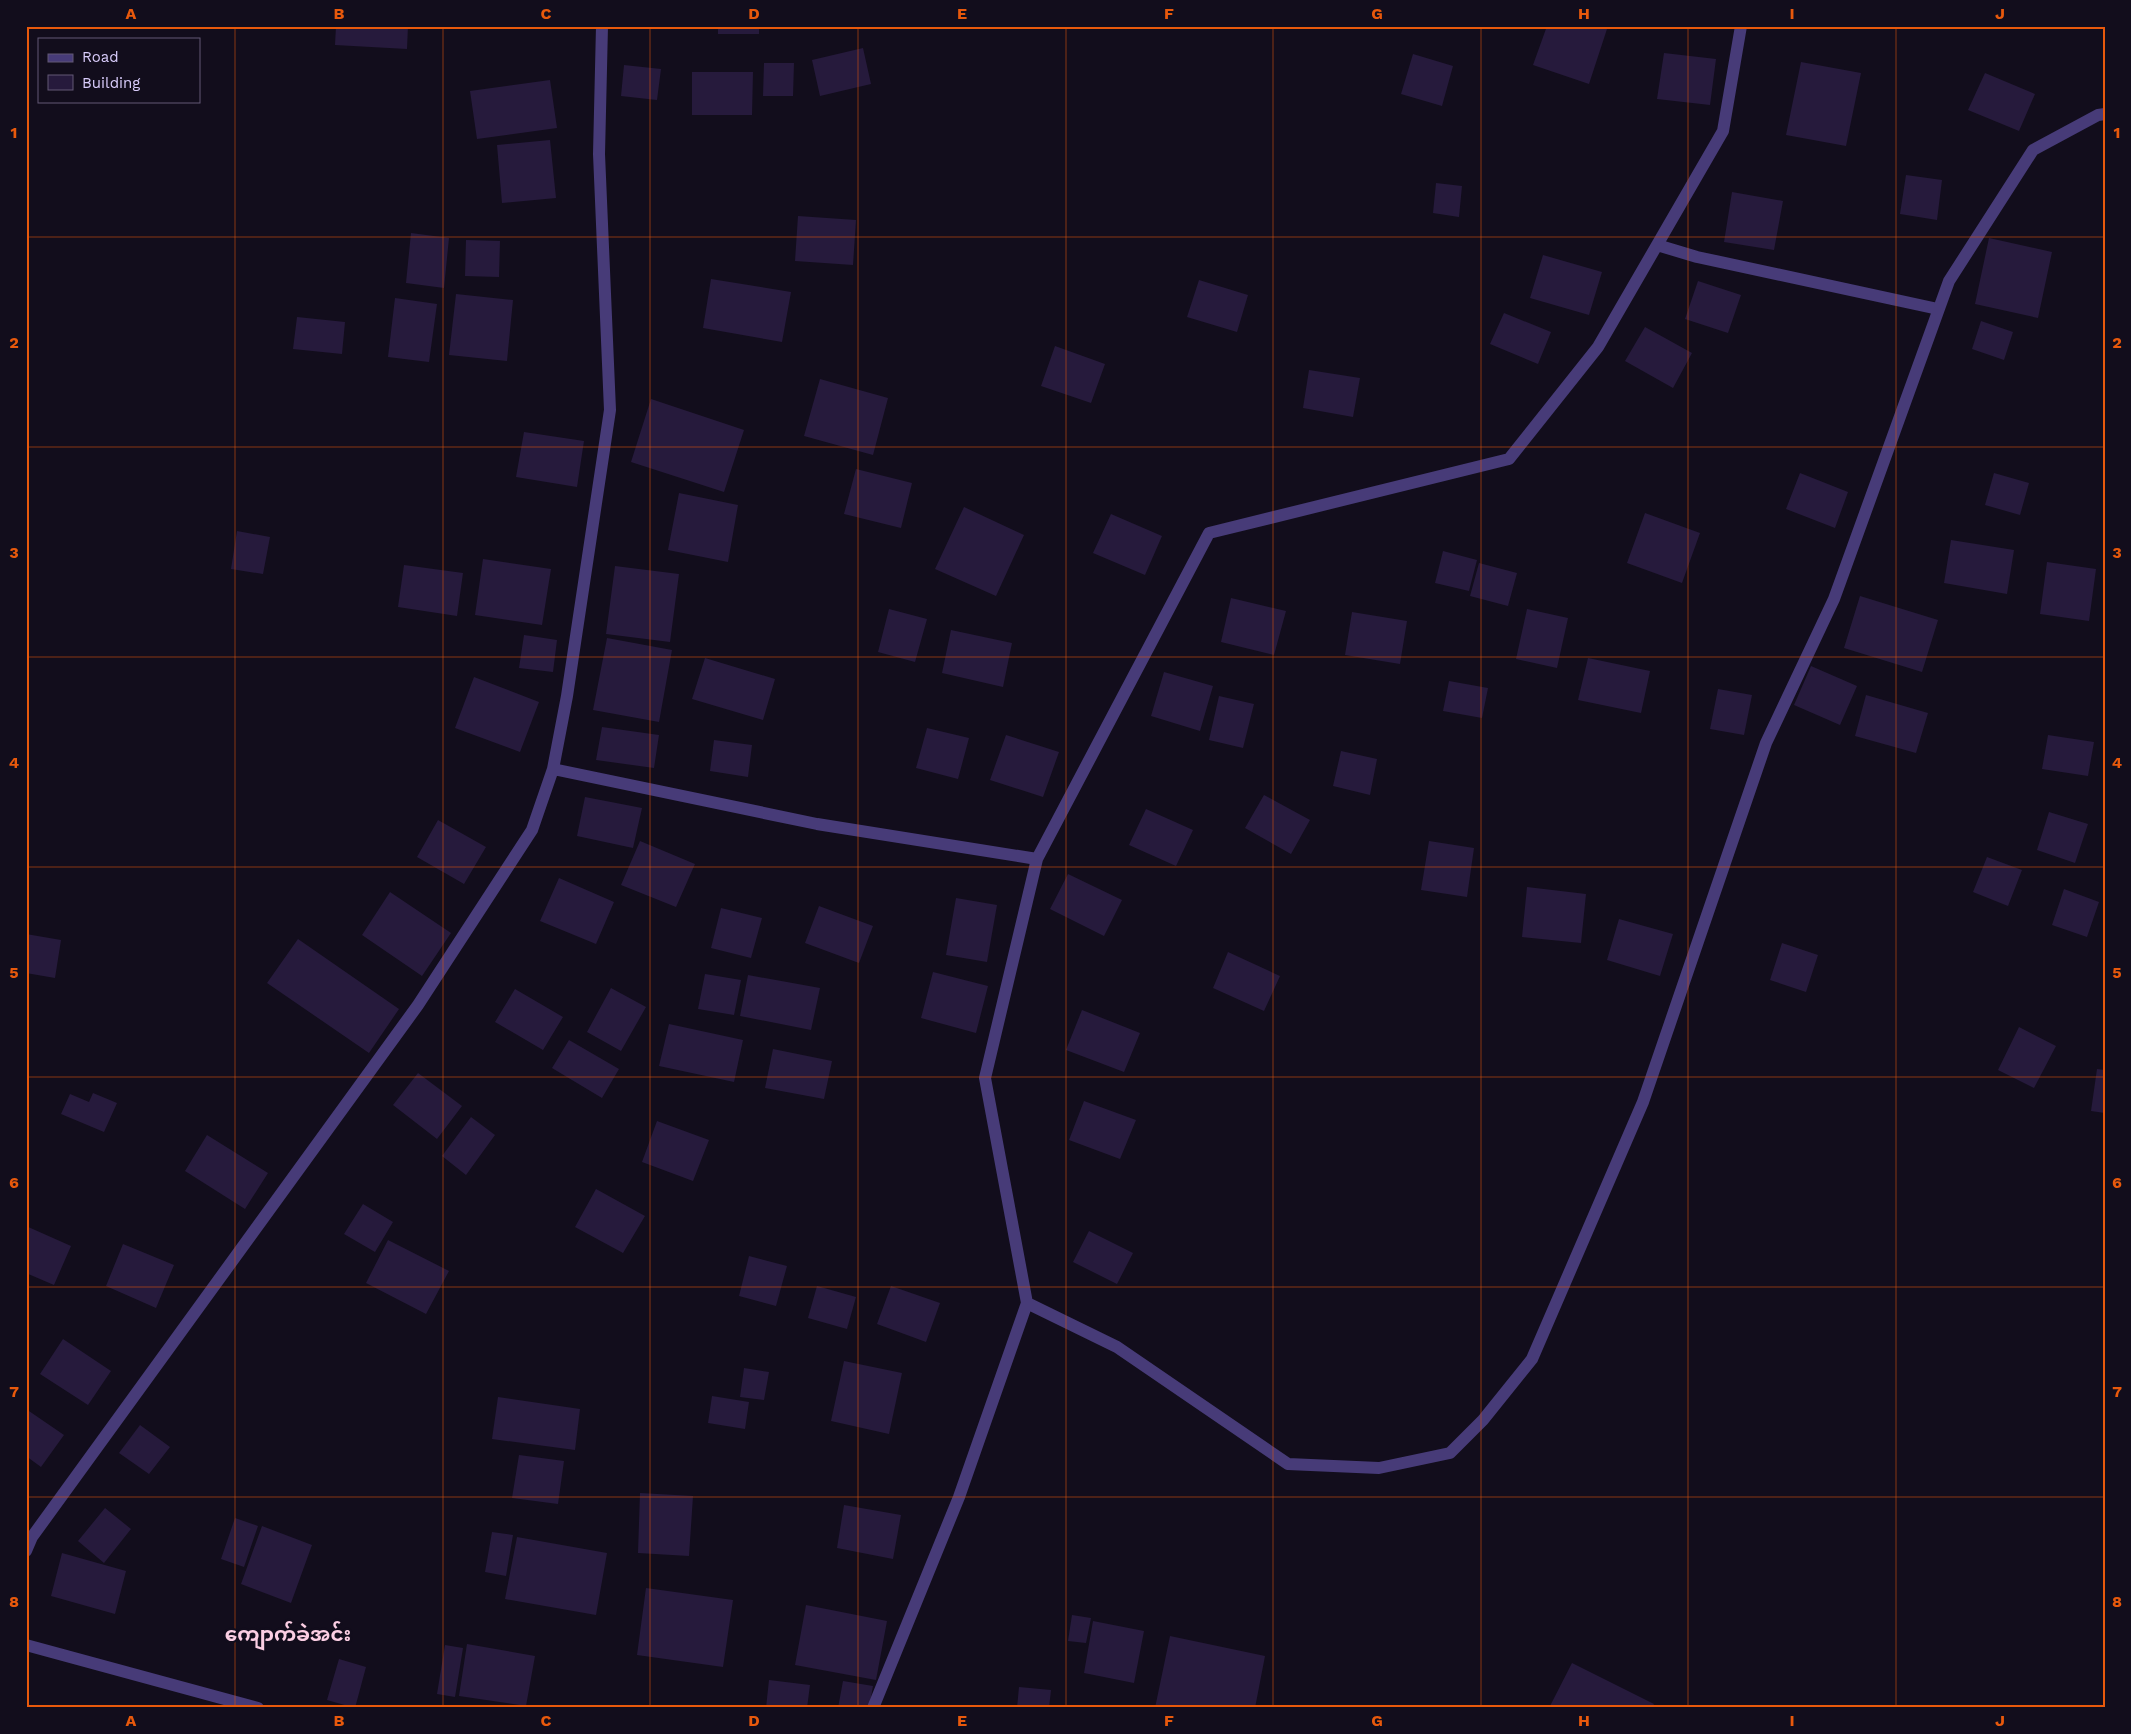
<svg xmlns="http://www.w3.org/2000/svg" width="2131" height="1734" viewBox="0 0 2131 1734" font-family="'Work Sans','Noto Sans Myanmar',sans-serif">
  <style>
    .building { fill: #261a3c }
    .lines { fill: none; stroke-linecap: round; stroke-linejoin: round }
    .minor { stroke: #473b78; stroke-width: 12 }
    .grid { fill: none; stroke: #e8590c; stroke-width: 1; stroke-opacity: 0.55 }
    .labels { text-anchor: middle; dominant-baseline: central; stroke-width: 4.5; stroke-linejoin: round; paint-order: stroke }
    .quarter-label { font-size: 20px; font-weight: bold; fill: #fbcee3; stroke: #120d1c }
    .neatline { fill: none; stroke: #e8590c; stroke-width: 2 }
    .grid-label { font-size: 16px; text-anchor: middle; font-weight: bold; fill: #e8590c }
  </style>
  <rect width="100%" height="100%" fill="#120d1c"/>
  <path class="building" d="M336,26H408L407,49L335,45Z
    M718,26H759V34H718Z
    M1547,26H1598L1607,29L1589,84L1533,65Z
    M863,48L871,84L820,96L812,60Z
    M1664,53L1716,59L1710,105L1657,99Z
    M1413,54L1453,66L1442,106L1401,94Z
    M1801,62L1861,73L1846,146L1786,135Z
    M764,63H794L793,96H763Z
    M624,65L661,69L657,100L621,96Z
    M692,72H753L752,115H692Z
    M1985,73L2035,94L2019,131L1968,110Z
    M550,80L557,128L477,139L470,91Z
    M550,140L556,198L502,203L497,145Z
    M1906,175L1942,180L1937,220L1900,214Z
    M1436,183L1462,186L1459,217L1433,213Z
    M1732,192L1783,201L1774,250L1724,242Z
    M798,216L856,220L853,265L795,261Z
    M411,233L449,238L444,288L406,283Z
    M1989,238L2052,252L2038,318L1975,304Z
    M466,240L500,241L499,277L465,276Z
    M1543,255L1602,272L1589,315L1530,298Z
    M711,279L791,292L782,342L703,328Z
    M1199,280L1248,295L1237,332L1187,317Z
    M1698,281L1741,295L1728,333L1685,319Z
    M456,294L513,300L507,361L449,355Z
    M395,298L437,304L429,362L388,357Z
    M1504,313L1551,332L1538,364L1490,344Z
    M297,317L345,322L342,354L293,349Z
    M1981,321L2013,332L2004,360L1972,349Z
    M1645,327L1692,353L1673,388L1625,361Z
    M1055,346L1105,364L1091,403L1041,386Z
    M1309,370L1360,378L1353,417L1303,408Z
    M820,379L888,398L873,455L804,436Z
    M651,399L744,430L724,492L631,462Z
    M524,432L584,441L577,487L516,477Z
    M856,469L912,483L901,528L844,514Z
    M1800,473L1848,492L1835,528L1786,509Z
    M1994,473L2029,483L2020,515L1985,505Z
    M679,493L738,505L728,562L668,550Z
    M964,507L1024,535L996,596L935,569Z
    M1645,513L1700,533L1682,583L1627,563Z
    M1111,514L1162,536L1145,575L1093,553Z
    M237,531L270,537L263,574L231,569Z
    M1951,540L2014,550L2007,594L1944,583Z
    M1443,551L1477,560L1469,591L1435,583Z
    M483,559L551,569L542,625L475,615Z
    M2047,562L2096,569L2089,621L2040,614Z
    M1479,563L1517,573L1508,606L1470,596Z
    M404,565L463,573L457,616L398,607Z
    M615,566L679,574L670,642L606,634Z
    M1860,596L1938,620L1922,672L1844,648Z
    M1231,598L1286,611L1274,655L1221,642Z
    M889,609L927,619L915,662L878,652Z
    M1527,609L1568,618L1557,668L1516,659Z
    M1352,612L1407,621L1400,664L1345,655Z
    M951,630L1012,643L1003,687L942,673Z
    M524,635L557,640L553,672L519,668Z
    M607,638L672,650L659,722L593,710Z
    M705,658L775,679L763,720L692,699Z
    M1588,658L1650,671L1641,713L1578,700Z
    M1811,666L1857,686L1840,725L1794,705Z
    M1164,672L1213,686L1200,731L1151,716Z
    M474,677L539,702L520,752L455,728Z
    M1449,681L1488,688L1482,718L1443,711Z
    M1718,689L1752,695L1744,735L1710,729Z
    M1866,695L1928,713L1916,753L1855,736Z
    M1219,696L1254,704L1243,748L1209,740Z
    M602,727L659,735L654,768L596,760Z
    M927,728L969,738L958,779L916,768Z
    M1006,735L1059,752L1043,797L990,780Z
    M2048,735L2094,742L2088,776L2042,769Z
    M714,740L752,745L748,777L710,771Z
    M1341,751L1377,759L1370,795L1333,786Z
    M1264,795L1310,820L1291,854L1245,828Z
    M585,797L642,808L633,848L577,836Z
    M1146,809L1193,830L1176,866L1129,845Z
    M2049,812L2088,824L2075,863L2037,850Z
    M438,820L486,847L464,884L417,857Z
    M640,841L695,864L676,907L621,885Z
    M1429,841L1474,848L1467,897L1421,890Z
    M1987,857L2022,870L2008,906L1973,892Z
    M1068,874L1122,900L1104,936L1050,909Z
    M559,878L614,902L596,944L540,921Z
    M1527,887L1586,894L1581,943L1522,937Z
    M2064,889L2099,902L2087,937L2052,925Z
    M390,892L451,933L422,976L362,935Z
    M956,898L997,905L987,962L946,955Z
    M819,906L873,926L859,963L805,943Z
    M721,908L762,918L751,958L711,948Z
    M1619,919L1673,934L1660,976L1607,960Z
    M26,934L61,940L55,978L26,973Z
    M298,939L399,1009L369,1053L267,983Z
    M1782,943L1818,955L1806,992L1770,980Z
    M1228,952L1280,976L1264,1011L1213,988Z
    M933,972L988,986L976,1033L921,1018Z
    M705,974L741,980L734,1015L698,1009Z
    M748,975L820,988L811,1030L740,1016Z
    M611,988L646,1007L621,1051L587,1032Z
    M515,989L563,1017L543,1050L495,1022Z
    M1082,1010L1140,1033L1124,1072L1066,1050Z
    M669,1024L743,1040L734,1082L659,1066Z
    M2019,1027L2056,1046L2034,1088L1998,1070Z
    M569,1040L619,1069L602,1098L552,1068Z
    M773,1049L832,1061L824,1099L765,1088Z
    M2097,1069L2105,1070V1113L2091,1111Z
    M418,1073L462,1106L437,1139L393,1105Z
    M93,1093L117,1103L104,1132L61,1114L70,1094L89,1102Z
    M1084,1101L1136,1120L1120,1159L1069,1140Z
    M471,1117L495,1135L466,1175L442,1156Z
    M657,1121L709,1140L693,1181L642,1162Z
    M207,1135L268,1173L245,1209L185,1171Z
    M596,1189L645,1216L623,1253L575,1227Z
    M363,1204L393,1222L375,1252L344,1234Z
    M26,1226L71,1246L54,1285L26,1273Z
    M1089,1231L1133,1253L1117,1284L1073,1262Z
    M388,1240L449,1271L426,1314L366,1283Z
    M123,1244L174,1265L156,1308L106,1286Z
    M749,1256L787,1266L776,1306L739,1296Z
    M817,1286L856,1297L847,1329L808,1318Z
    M891,1286L940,1303L926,1342L877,1324Z
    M63,1339L111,1371L88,1405L40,1374Z
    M844,1361L902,1373L889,1434L831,1421Z
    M744,1368L769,1372L764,1400L740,1397Z
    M712,1396L749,1402L745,1429L708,1423Z
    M498,1397L580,1409L575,1450L492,1439Z
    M26,1409L64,1435L41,1467L26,1456Z
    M140,1425L170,1447L149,1474L119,1453Z
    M519,1455L564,1461L558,1504L512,1498Z
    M640,1493L693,1496L689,1556L638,1553Z
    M844,1505L901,1515L893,1559L837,1548Z
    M105,1508L131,1529L104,1563L78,1541Z
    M235,1518L258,1526L244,1567L221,1559Z
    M262,1526L312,1545L291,1603L241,1584Z
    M492,1532L513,1535L506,1576L485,1572Z
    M517,1537L607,1553L596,1615L505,1599Z
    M62,1553L126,1571L115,1614L51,1596Z
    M646,1588L733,1600L723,1667L637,1655Z
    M806,1605L887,1621L876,1680L795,1665Z
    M1072,1615L1091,1618L1086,1643L1068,1641Z
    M1093,1621L1144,1631L1134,1683L1084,1673Z
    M1170,1636L1265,1656L1255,1708H1155Z
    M467,1644L535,1656L526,1706L459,1696Z
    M445,1645L463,1648L455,1697L437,1694Z
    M339,1659L366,1667L355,1708L327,1700Z
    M1572,1663L1654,1704L1652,1708H1549Z
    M769,1680L810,1685L807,1708H766Z
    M843,1681L873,1686L869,1708H838Z
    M1019,1687L1051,1690L1049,1708H1017Z"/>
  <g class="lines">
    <path class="minor" d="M1657,245L1697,257L1938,309
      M553,769L817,824L1037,859
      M1027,1303L1117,1347L1288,1464L1379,1468L1450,1453L1483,1420L1532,1359L1643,1102L1766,743L1834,599L1949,281L2033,150L2098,115L2105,114
      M26,1551L32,1537L418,1005L532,830L553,769L567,696L610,410L599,154L602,26
      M26,1645L258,1708
      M873,1708L959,1497L1027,1303L985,1078L1037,859L1209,533L1509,459L1598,347L1723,131L1741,26"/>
  </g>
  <path class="grid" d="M235,26V1708M443,26V1708M650,26V1708M858,26V1708M1066,26V1708M1273,26V1708M1481,26V1708M1688,26V1708M1896,26V1708M26,237H2105M26,447H2105M26,657H2105M26,867H2105M26,1077H2105M26,1287H2105M26,1497H2105"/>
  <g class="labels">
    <g class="quarter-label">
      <text x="288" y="1634">ကျောက်ခဲအင်း</text>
    </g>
  </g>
  <rect width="2131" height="1734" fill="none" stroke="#120d1c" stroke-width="55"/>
  <rect x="38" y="38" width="162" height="65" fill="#120d1c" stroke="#625975"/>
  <rect x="48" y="54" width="25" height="8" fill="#473b78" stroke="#625975"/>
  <text x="82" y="62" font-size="15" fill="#d9ccfb">Road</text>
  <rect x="48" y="75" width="25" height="15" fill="#261a3c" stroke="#625975"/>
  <text x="82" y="88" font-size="15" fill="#d9ccfb">Building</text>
  <rect x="28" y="28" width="2076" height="1678" class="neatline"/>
  <g class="grid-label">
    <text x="131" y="19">A</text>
    <text x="339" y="19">B</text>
    <text x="546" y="19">C</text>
    <text x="754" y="19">D</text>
    <text x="962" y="19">E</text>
    <text x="1169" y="19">F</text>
    <text x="1377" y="19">G</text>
    <text x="1584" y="19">H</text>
    <text x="1792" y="19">I</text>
    <text x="2000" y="19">J</text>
    <text x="14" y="138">1</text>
    <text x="2117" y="138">1</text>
    <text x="14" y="348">2</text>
    <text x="2117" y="348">2</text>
    <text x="14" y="558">3</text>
    <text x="2117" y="558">3</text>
    <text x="14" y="768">4</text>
    <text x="2117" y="768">4</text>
    <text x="14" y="978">5</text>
    <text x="2117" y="978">5</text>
    <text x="14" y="1188">6</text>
    <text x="2117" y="1188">6</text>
    <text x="14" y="1397">7</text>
    <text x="2117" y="1397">7</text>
    <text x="14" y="1607">8</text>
    <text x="2117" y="1607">8</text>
    <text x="131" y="1726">A</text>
    <text x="339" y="1726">B</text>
    <text x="546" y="1726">C</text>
    <text x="754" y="1726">D</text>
    <text x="962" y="1726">E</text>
    <text x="1169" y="1726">F</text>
    <text x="1377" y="1726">G</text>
    <text x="1584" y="1726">H</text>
    <text x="1792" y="1726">I</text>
    <text x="2000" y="1726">J</text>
  </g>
</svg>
